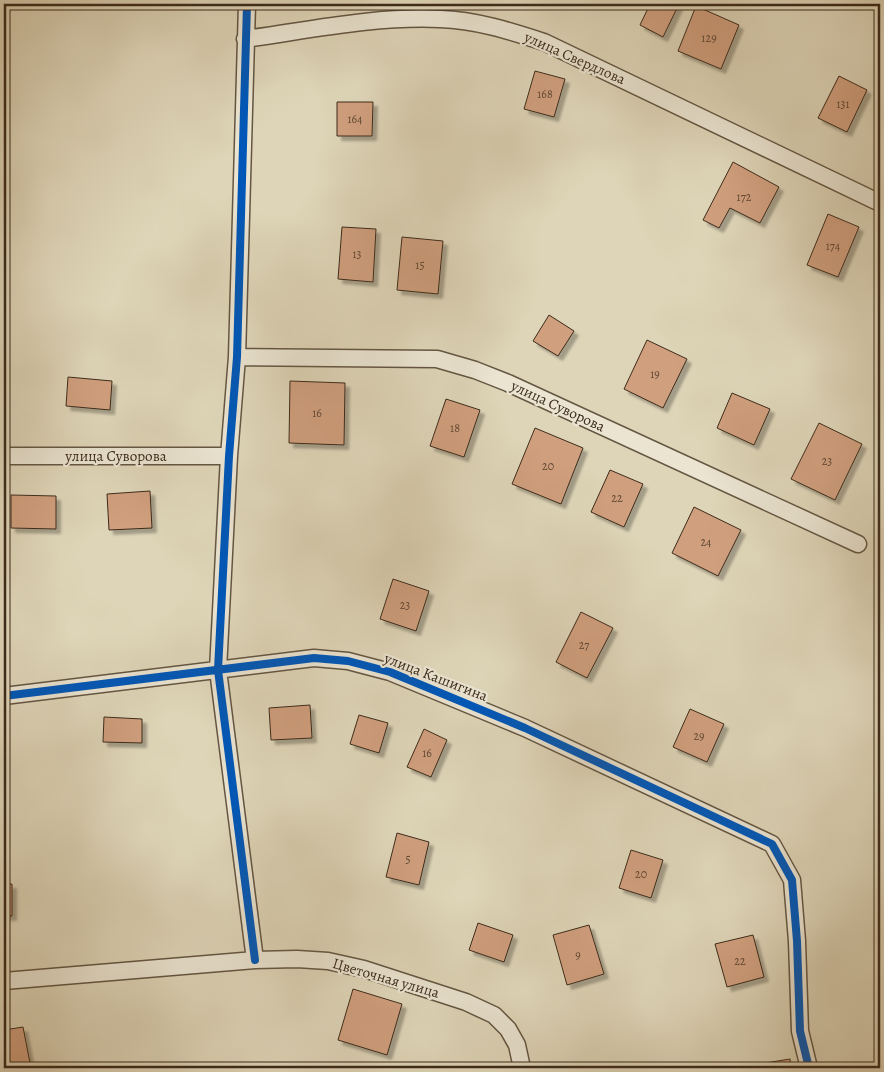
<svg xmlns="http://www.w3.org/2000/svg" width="884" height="1072" viewBox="0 0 884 1072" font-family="Alegreya,serif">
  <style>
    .building { fill: #d09f7e; stroke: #3c2b1b; filter: url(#shadow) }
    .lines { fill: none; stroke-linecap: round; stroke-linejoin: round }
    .street-casing { stroke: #645642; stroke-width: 19 }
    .street { stroke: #eae4d1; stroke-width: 16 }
    .cycleway-casing { stroke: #eae4d1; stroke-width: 11 }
    .cycleway { stroke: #0057b8; stroke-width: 8 }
    .labels { text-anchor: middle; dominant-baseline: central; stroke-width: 4.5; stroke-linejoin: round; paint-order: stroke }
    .number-label { font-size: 12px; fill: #614834 }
    .street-label { font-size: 15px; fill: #3c2b1b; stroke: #eae4d1 }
  </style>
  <defs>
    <filter id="shadow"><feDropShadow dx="4.5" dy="4.5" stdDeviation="1" flood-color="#0004"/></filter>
  </defs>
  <rect width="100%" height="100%" fill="#ded5b8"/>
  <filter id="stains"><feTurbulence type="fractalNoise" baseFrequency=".004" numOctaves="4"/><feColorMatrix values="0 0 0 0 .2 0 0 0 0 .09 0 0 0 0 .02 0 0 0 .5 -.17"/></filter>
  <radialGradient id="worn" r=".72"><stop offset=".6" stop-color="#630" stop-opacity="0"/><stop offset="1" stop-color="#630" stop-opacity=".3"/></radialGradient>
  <path class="building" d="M650,4H679L663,37L640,25Z
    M696,6L739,25L721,69L678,51Z
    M535,71L565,79L554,117L524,109Z
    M839,76L867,90L847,132L818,118Z
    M337,102H373L372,136H337Z
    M733,162L779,187L760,223L730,208L719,228L703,220Z
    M828,214L859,227L838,277L807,265Z
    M342,227L376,229L373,282L338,279Z
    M402,237L443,241L438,294L397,290Z
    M549,315L574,331L558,356L533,341Z
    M647,340L687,359L663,408L624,389Z
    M68,377L112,381L110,410L66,406Z
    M290,381L345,383L344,445L289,443Z
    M732,393L770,409L754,445L717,428Z
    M446,399L480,410L464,457L430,446Z
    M819,423L862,444L835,500L791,479Z
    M535,428L583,448L561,504L512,484Z
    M610,470L643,484L624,527L591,512Z
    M150,491L152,528L109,530L107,494Z
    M11,495L56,496V529L11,528Z
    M694,507L741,530L718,576L672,553Z
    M393,579L429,591L416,631L380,619Z
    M581,612L613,628L587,678L556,662Z
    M310,705L312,738L271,740L269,708Z
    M690,709L724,724L707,762L673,747Z
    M359,715L388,723L379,753L350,744Z
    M104,717L142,719V743L103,742Z
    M424,729L447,740L431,777L407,767Z
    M397,833L429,842L419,885L386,877Z
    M631,850L663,860L651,898L619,888Z
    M4,884H12V916H4Z
    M478,923L513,935L504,962L469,950Z
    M589,925L604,974L567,985L553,935Z
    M753,935L764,977L727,987L715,944Z
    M353,989L402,1004L387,1055L338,1040Z
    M23,1027L31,1068H4V1030Z
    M790,1059L791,1068H747V1066Z"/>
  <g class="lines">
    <g class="street-casing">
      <path id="street" d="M247,4L237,357L229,456L218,670L255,960
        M245,39C310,30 375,16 440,19C476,20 510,31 544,42L880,203
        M237,357L437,359L475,370L508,383L858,544
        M4,456H229
        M4,696L314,658L348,661L390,672L525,728L772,844L792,880L797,941L800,1031L809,1068
        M4,981L255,960L297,959L328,961L364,969L466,1002L494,1015L508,1029L517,1045L522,1068"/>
    </g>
    <use href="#street" class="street"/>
    <g class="cycleway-casing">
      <path id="cycleway" d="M247,4L237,357L229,456L218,670L255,960
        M4,696L314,658L348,661L390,672L525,728L772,844L792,880L797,941L800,1031L809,1068"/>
    </g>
    <use href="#cycleway" class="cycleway"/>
  </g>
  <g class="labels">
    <g class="number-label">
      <text x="709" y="38">129</text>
      <text x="545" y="94">168</text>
      <text x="843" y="104">131</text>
      <text x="355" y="119">164</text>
      <text x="744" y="197">172</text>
      <text x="833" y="246">174</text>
      <text x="357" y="254">13</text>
      <text x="420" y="265">15</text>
      <text x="655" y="374">19</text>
      <text x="317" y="413">16</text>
      <text x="455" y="428">18</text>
      <text x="827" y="461">23</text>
      <text x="548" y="466">20</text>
      <text x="617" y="498">22</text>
      <text x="706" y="542">24</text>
      <text x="405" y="605">23</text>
      <text x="584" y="645">27</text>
      <text x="699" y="736">29</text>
      <text x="427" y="753">16</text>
      <text x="408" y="859">5</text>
      <text x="641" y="874">20</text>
      <text x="578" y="955">9</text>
      <text x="740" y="961">22</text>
    </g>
    <g class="street-label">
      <text transform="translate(575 58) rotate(24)">улица Свердлова</text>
      <text transform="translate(558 406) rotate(25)">улица Суворова</text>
      <text x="116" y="456">улица Суворова</text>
      <text transform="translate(436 677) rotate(21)">улица Кашигина</text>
      <text transform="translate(386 978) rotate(16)">Цветочная улица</text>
    </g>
  </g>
  <rect width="884" height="1072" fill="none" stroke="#ded5b8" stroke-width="20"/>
  <rect x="5" y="5" width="874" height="1062" fill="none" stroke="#3c2b1b" stroke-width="2.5"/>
  <rect x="10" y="10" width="864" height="1052" fill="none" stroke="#3c2b1b"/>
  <rect width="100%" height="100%" filter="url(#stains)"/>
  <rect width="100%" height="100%" fill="url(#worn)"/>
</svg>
